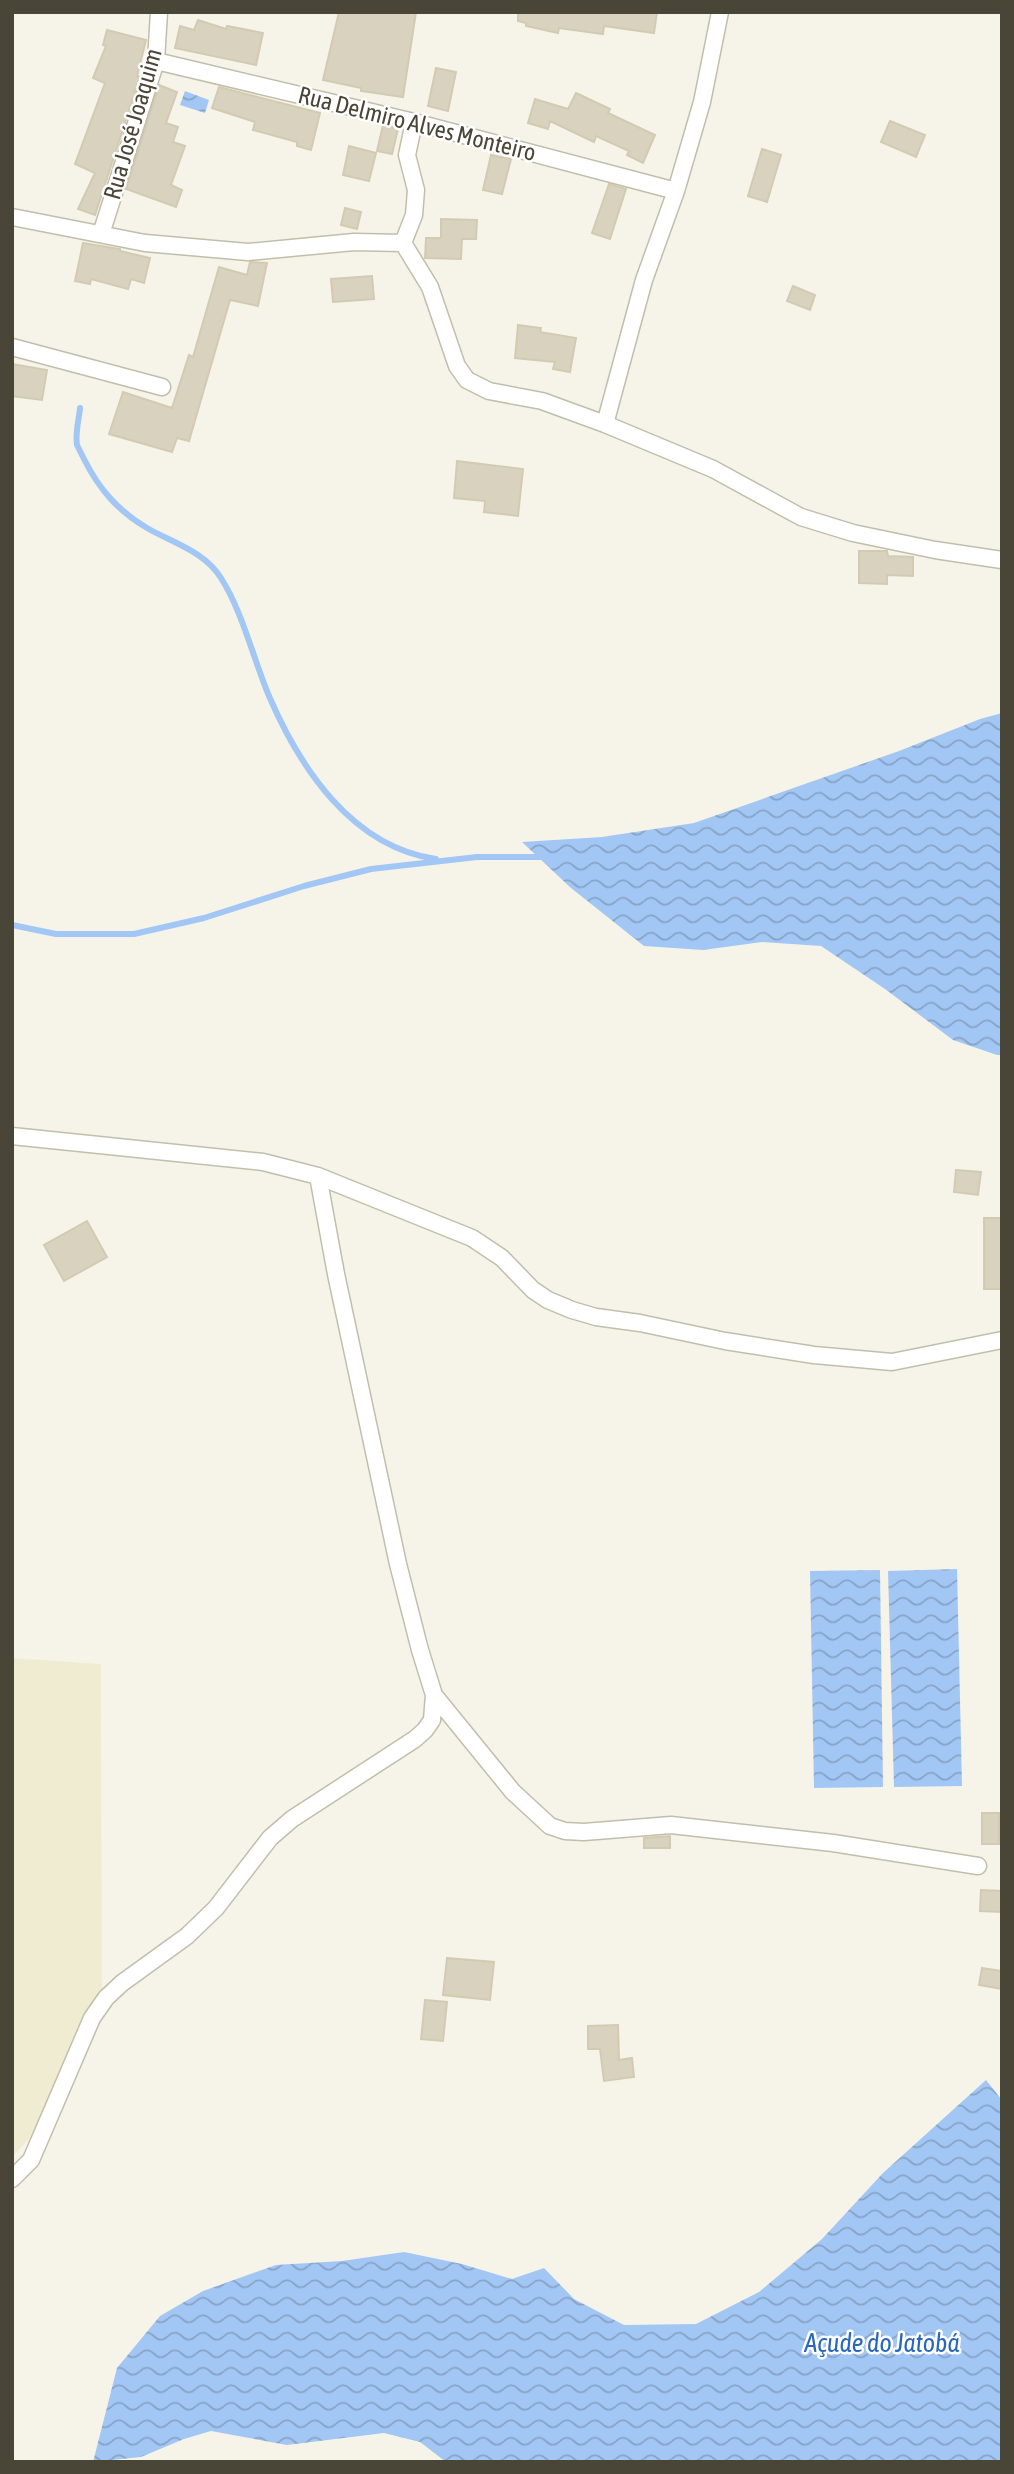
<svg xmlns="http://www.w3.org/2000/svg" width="1014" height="2474" font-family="'Asap Condensed',sans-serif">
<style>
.education{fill:#efecd2}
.water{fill:url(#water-waves)}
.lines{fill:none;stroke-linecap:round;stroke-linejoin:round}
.stream{stroke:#a3c7f5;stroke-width:6}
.building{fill:#d8d2be;stroke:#d3cbb1;stroke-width:2}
.minor-casing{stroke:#c2beab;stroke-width:19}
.minor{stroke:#fff;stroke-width:16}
.labels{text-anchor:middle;stroke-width:5;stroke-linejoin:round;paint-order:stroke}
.street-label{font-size:24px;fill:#4a4637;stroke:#fff}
.water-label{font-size:26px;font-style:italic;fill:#2867be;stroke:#fff}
</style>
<defs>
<pattern id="water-waves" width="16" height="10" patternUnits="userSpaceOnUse" patternTransform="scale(1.75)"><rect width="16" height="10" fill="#a3c7f5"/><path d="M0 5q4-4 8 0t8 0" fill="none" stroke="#87a3c7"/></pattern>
</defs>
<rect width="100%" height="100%" fill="#f6f4e9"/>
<path class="education" d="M12,1658L101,1664L102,1988L42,2125L12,2157Z"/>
<path class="water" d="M185,91L209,100L205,113L180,105Z
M1002,713V1055H997L953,1040L885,989L821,946L762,942L703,950L644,946L571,888L522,842L602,837L694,823L899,751L980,719Z
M957,1569L962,1786L894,1787L888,1571Z
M880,1570L883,1787L814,1788L810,1571Z
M986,2080L1002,2100V2462H446L420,2442L384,2433L287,2445L211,2431L184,2439L141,2457L93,2462L117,2368L160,2316L203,2291L276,2265L342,2261L404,2252L462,2264L512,2279L544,2268L574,2299L624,2325L696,2324L759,2292L822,2239L883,2173Z"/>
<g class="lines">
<path class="stream" d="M80,408C79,419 75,433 77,445C79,449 82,455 84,459C99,489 118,511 147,528C173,543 204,551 221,578C243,613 253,658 269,696C300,768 352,847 436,859
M12,925L56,934H134L204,918L304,886L371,869L477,857H546"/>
</g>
<path class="building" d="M339,12H416L403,97L361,91V88L323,80Z
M518,12H657L654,33L604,26L603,34L559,28L558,33L526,26V23L518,21Z
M198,20L226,29L227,26L263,33L256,65L175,48L180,26L194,30Z
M107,30L146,40L137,76L140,77L95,215L78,209L95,173L75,164L105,83L93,78L106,46L103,45Z
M436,68L456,72L448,111L428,106Z
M159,85L177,92L166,123L178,127L173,142L185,146L171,185L182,190L176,207L126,189Z
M219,87L320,113L311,150L297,146V142L253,130L255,122L212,108Z
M576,93L610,109L608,113L655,135L643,163L627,155L629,151L596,136L594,142L550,121L548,129L528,123L535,99L568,109Z
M890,121L925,135L916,157L881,142Z
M383,125L398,129L392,154L377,151Z
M349,146L376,153L369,181L343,175Z
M762,149L781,155L767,202L748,196Z
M491,155L511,159L502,194L483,190Z
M609,184L626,189L610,239L592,233Z
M345,208L361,212L357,229L341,225Z
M441,219L477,220L476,239H462L461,259L425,258L426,238H441Z
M83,243L120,249V251L150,258L144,283L131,279L128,289L91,279L90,284L75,281Z
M250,262L267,263L258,306L230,300L189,441L177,438L172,452L109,434L123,392L172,408L189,355L193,357L219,267L247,275Z
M372,276L374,299L333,302L331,279Z
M793,286L815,295L810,310L787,301Z
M518,325L541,328L540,332L576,338L570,372L553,369L555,362L515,358Z
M12,364L47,370L42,400L12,396Z
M457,461L523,469L518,516L484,512L485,501L454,498Z
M859,551H887L888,556L913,557V576L887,575V584L859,583Z
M956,1170L981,1172L978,1195L954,1192Z
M984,1218H1002V1289H984Z
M87,1221L107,1257L64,1281L44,1245Z
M982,1813H999V1844H982Z
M670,1836V1848H644V1838Z
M981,1890L1002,1891V1912L980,1911Z
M447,1958L494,1962L490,2000L443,1995Z
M982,1968L1002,1971V1989L979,1985Z
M425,2000L447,2002L443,2041L421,2039Z
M618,2025L619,2060L632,2058L634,2077L604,2081L600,2049H588V2026Z"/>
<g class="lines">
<defs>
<path id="minor" d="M156,61L414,122L676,191
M12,217L145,243L248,252L354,242L403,243
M101,234L156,61L159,12
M403,243L430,287L457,366L467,380L489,391L542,401L605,424L713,469L801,517L853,533L935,550L1002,560
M403,243L414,215L416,190L407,155L414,122
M12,347L162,387
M605,424L644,280L676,191L702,102L720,12
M12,1136L263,1162L318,1176L472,1238L502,1258L533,1290L548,1300L572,1310L596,1317L640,1323L725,1341L814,1355L892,1362L1002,1340
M318,1176L336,1274L398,1564L420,1650L434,1695L513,1792L550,1826L565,1831L584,1832L671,1825L833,1843L978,1866
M12,2179L31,2160L92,2018L106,1998L122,1983L187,1936L216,1908L270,1838L292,1819L415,1739L425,1730L432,1720L434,1695"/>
</defs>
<use href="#minor" class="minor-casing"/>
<use href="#minor" class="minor"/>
</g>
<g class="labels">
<g class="street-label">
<text transform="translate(133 124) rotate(-74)" y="8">Rua José Joaquim</text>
<text transform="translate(417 124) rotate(14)" y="8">Rua Delmiro Alves Monteiro</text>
</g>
<g class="water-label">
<text x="882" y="2352">Açude do Jatobá</text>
</g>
</g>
<rect width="1014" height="2474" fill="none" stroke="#4a4637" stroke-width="28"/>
</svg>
